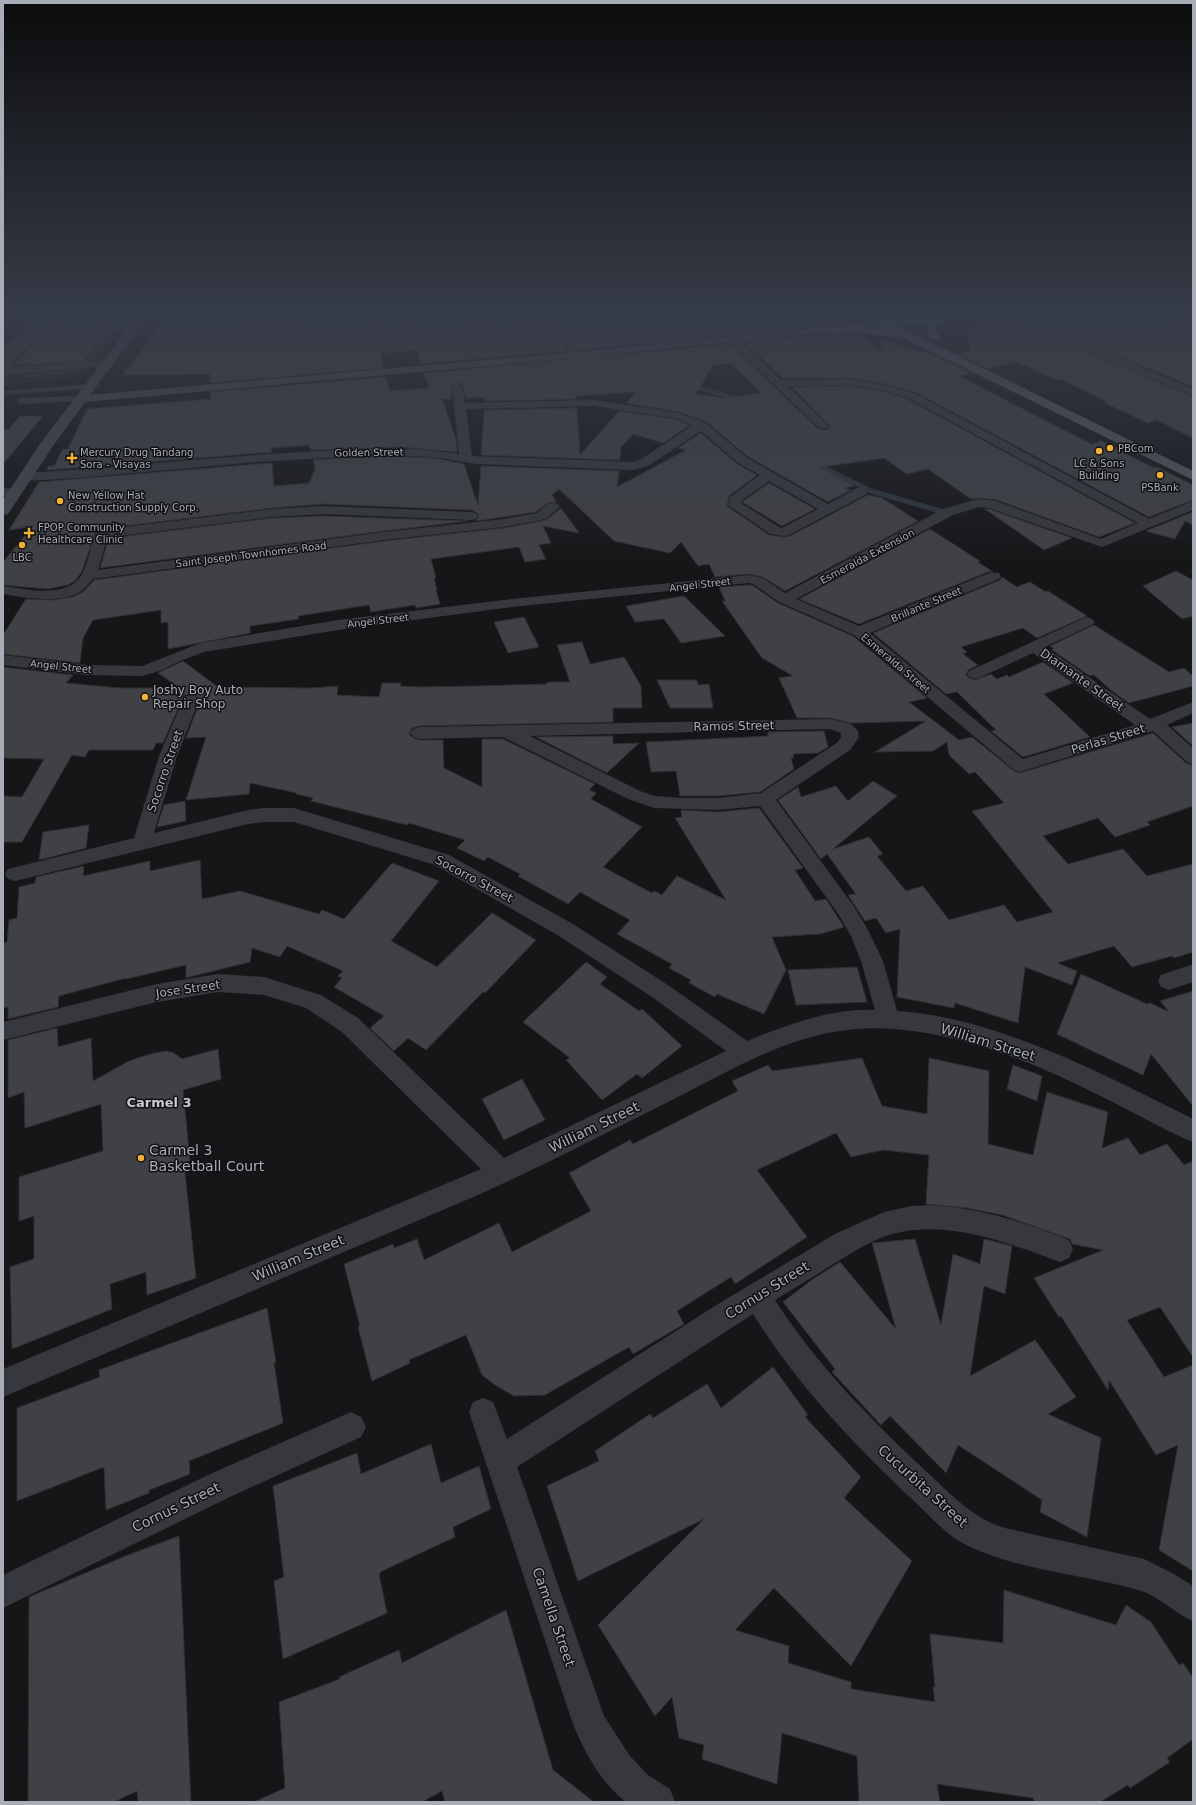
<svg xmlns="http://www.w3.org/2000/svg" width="1196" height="1805" font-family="'DejaVu Sans',sans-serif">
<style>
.built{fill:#222225}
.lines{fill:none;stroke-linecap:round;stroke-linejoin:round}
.stream-far1{stroke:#2c353c;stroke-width:4}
.stream{stroke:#2c353c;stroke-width:5}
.building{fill:#404145;stroke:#303034;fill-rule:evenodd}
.pedestrian{fill:#37383d;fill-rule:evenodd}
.minor{fill:#37383d;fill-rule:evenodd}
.secondary{fill:#45474d;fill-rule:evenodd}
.primary{fill:#53555c;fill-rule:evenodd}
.poi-dot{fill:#f2b134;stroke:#111113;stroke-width:1.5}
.labels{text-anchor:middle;stroke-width:3;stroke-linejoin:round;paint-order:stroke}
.far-poi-label{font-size:10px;fill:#a8adb8;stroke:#111113;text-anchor:start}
.far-street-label{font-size:10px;fill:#a8adb8;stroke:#111113}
.street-label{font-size:12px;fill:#a8adb8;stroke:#111113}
.poi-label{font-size:12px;fill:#a8adb8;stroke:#111113;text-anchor:start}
.neighbourhood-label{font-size:13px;font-weight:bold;fill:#c9ccd4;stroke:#111113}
.near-street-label{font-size:14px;fill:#a8adb8;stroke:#111113}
.near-poi-label{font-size:14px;fill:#a8adb8;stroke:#111113;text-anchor:start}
</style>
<rect width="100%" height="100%" fill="#161618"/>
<path class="built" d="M38,314H133L117,332L84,375L3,386V344Z"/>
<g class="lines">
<path class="stream-far1" d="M691,386L739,399
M816,463L848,480"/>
<path class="stream" d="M847,479L871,491L947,513"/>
</g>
<path class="building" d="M171,314H247L238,328L325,321V314H511L466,319L460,324L466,327L517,323L550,326L566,351L421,364L417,350L380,353L384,368L210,383V374L123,375L159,326H161ZM441,322L447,325L445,329L359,334L353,331L359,326Z
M571,314H845L846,323L736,334L727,325L722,324L716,328L722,336L579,350L561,323Z
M1071,314H1168L1193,328V387L1063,333L1042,330L998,328L993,330L992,334L994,336L1057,340L1193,397V438L1157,420L1148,423L1103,402L1106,401L1060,379L1056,380L1017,362L988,369L957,354L970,350L966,329Z
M46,315H50L3,358V348Z
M57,315H96L109,319V323H57L60,318Z
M48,332H110L83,361L29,365L30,363L14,364Z
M828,334H846V336L859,335L880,352L883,341L922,352L924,351L940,358L971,373L959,376L1091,444L1101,441L1154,468L1157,467L1193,485V500L1149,517L917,393L882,383L850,378H782L745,342Z
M730,344L818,429L827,430L830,426L792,387L850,386L881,391L907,399L1135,523L1099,537L997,500L978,498L971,499L928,469L907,474L884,458L821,467L854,486L845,488L851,490L828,502L747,456L707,422L679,412L626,403L637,392L576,396L577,399L484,401V397L466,398L463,386L458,382L451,386L452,399H442L456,439L457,452L401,447L311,450L309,445L271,448L272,452L46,470L49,466H54L63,449H68L87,409L211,399L210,392L386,377L390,391L429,388L424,373ZM730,363L762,393L724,398L696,394L713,365Z
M71,371L65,373L24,377L25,375Z
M577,408L580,455L619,411L674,419L690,425L663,443L633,434L621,447L620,460L481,455L484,410Z
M20,416H43L3,464V429H9Z
M701,433L737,464L757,475L729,496L727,506L769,535L784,537L790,536L868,495L882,498L918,521L785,591L763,577L748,574L715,577L709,564L698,566L681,542L670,553L614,541L559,489L552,495L557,502L548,503L536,512L476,521L479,515L476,512L471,510L323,504L272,508L108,528L95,533L82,571L76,580L68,585L47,589L3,585V562L33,526L9,530L39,482L272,463L274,486L309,483L315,469L313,460L378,456L434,458L464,464L478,505L481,466L619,471L617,487L686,450L678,448Z
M769,483L815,509L782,526L742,502Z
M561,508L579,533L543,526L551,543L539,545L546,559L525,562L519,547L431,559L436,578H434L437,590H436L440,604L416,608L415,605L371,612L369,605L298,616L299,619L250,626V633L168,649V622L161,623V610L93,620L83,638L80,663L3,654V635L26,599L53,600L72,597L83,592L94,580L384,541L504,528L546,520Z
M985,509H989L1072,538L1044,550Z
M1193,512V525L1185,521L1175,539L1146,531Z
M323,516L468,521L384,531L100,568L108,540L111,538L272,518Z
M930,529L980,561L978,562L993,572H988L859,624L799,599Z
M1176,571L1193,580V616L1182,619L1143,586Z
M1002,577L1017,587L1030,582L1046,592L1048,591L1087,616L1037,638L1023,628L961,647L967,652L963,654L978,665L968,670L966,675L969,678L975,680L991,674L997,679L1007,675L1009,677L1043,662L1073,683L1044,694L1090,737L1023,757L991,731L996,730L957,692L946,694L873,633L1000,580Z
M748,585H752L778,603L853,636L927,698L909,702L959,740L972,737L1014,771L1020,773L1153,733L1186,763L1193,765V806L1147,822L1150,825L1115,837L1098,818L1043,836L1068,864L1123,849L1147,876L1193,864V952L1174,958L1172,956L1132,967L1114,946L1057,963L1077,971L1072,985L1025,967L1018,1023L955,1003L954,1008L897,997L900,929L886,933L876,918L865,921L848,895L856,894L827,854L821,859L778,800L798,787L801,797L836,786L848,801L873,781L897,796L833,849L869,837L883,854L877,856L906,891L923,886L949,920L1004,905L1017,922L1053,912L972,811L1004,803L975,772L969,774L949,755L947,742L933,751L875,752L926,721L852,723L829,718H797L779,678L793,676L762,658L722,601H725L719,587Z
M684,596L725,636L681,643L664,619L635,622L626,606Z
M524,617L539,647L508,653L494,622Z
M1094,625L1169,672L1184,668L1193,676V686L1129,703L1112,691L1094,675L1090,676L1052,650L1054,649L1050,646Z
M582,642L590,664L624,657L641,686L642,708H613V722L419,726L412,728L409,734L413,738L419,740H443L444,768L482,787V739H503L595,784L589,790L596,793L591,799L642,827L603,867L652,893L654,891L662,895L677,876L726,900L675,818L682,817L681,810L717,812L759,808L803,868L795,870L815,901L826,899L844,927L820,934L772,937L786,970L764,1014L717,994L715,997L689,983L691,980L669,968L672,964L617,934L630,920L580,892L568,904L518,876L520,874L488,857L484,861L457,848L465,840L409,823L407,825L311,801L313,798L296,794L297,793L250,783L249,794L186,800L206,737L186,738L200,701L197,695L191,694L184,695L163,743H156L153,750H89L85,757L72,755L22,842H3V796L22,797L44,759L3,758V667L73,675L66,683L120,688H180L158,673L183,661L218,687L312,688L338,686L337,695L379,697L382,683H401L400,686L419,687L477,686L547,684V682H570L557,645Z
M657,680H697L698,685L709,684L713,708H670Z
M1193,723V746L1172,727Z
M824,731L828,747L818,753L793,754L794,758H791L794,769L760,792L717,796H680L676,771L651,772L646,742L768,736V732Z
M613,736V744L639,743L607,773L536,737Z
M185,801L186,821L157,827L164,805Z
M89,825L86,848L39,860L43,832Z
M200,860L202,899L240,891L319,914L322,910L344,919L392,863L439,881L391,941L437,967L492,913L536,940L485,993L483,992L426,1050L408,1038L394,1051L370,1028L384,1016L334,987L342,978L338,976L343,971L287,946L280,957L252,948L250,962L189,977L186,978V965L126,979V978L59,996L58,1007L8,1019V1007L3,1008V943L7,942L9,920L17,918L19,887L35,883L36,877L84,866L83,876L150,861V871Z
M586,962L607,977L600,984L639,1011L642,1009L682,1046L642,1078L637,1074L602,1100L566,1060L570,1058L523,1022Z
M857,967L867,1002L796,1005L788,970Z
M1081,974L1147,1004L1150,1003L1169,1012L1160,1001L1193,991V1106L1151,1054L1143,1075L1057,1034Z
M57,1028L58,1047L91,1038L93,1081L129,1061L150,1054L166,1051L174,1053L182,1059L218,1049L221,1079L183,1090L190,1161L184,1163L196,1278L147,1295L146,1272L110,1284L112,1309L12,1349L10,1267L34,1259V1216L19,1221V1177L103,1151L101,1104L25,1128L24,1092L8,1098V1040Z
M862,1058L882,1106L927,1114L929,1058L989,1071L988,1144L1033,1155L1047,1092L1108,1112L1102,1148L1128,1138L1140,1155L1167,1144L1184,1165L1193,1161V1357L1160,1307L1127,1320L1164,1377L1193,1365V1571L1159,1550L1178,1445L1156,1455L1109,1380L1108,1390L1061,1316L1059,1317L1034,1278L1103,1250L1072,1244L1070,1239L1002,1215L967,1208L926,1204L929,1155L883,1150L851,1157L836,1133L757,1170L807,1237L735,1284L731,1277L677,1311L684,1324L633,1354L629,1347L545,1395L514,1396L495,1385L482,1375L466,1335L409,1360L410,1363L372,1381L358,1327L360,1326L344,1264L393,1244L394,1248L417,1239L424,1260L499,1223L512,1252L591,1211L569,1173L630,1140L633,1144L738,1091L732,1081L768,1065L772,1071Z
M1013,1065L1042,1076L1037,1101L1007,1089Z
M522,1079L545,1120L504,1140L482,1099Z
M915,1239L941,1325L953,1254L980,1264L984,1239L1012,1246L1005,1294L984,1286L970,1376L1035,1340L1076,1397L1048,1414L1101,1438L1087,1537L1040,1512L1042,1500L958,1445L946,1473L890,1416L881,1425L832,1372L835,1369L783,1302L813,1279L840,1262L896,1329L872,1243Z
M267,1308L276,1363H274L283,1423L189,1461L190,1474L149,1490V1493L106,1510L104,1467L17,1501V1408L100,1377L99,1370Z
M773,1367L808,1415L805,1417L861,1477L844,1498L912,1561L851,1666L774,1588L735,1630L789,1646L788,1663L851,1682V1689L935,1702L933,1687H935L930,1634L1003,1643L1004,1590L1116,1625L1126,1605L1151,1622L1179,1665L1183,1663L1193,1678V1739L1167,1758L1170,1762L1130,1788L1128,1785L1100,1802H1035L1033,1798L937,1784L940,1802H859L857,1756L782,1733L777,1784L702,1759L704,1745L679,1738L672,1697L655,1716L598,1625L704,1519L578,1581L547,1486L599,1461L595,1451L650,1414L653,1418L707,1384L721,1408Z
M431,1444L441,1483L479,1466L491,1509L453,1527L455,1537L382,1571L379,1574L387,1613L283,1659L274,1581L284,1577L273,1486L357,1453L361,1474Z
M179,1536L191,1802H138L137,1791L114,1802H28L29,1597L128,1555Z
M506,1610L553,1770L594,1802H445L442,1791L422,1802H254L285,1788L279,1702L340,1679L339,1677L399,1650L402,1663Z"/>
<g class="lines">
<path class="pedestrian" d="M91,384H94V388L3,395V391Z
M82,396L86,399L85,401L20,404L16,401L20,398Z"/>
<path class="minor" d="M10,314H21L6,326L3,327V319Z
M559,314H570L559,323L581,355L580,357H572L551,325L517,321L466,326L461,323L466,320L517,315L552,319Z
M54,315L59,318L53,324L135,325L140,328L135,331L47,330L14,360L10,368L108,360L113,363L108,366L3,375V361L5,357L51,316Z
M441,323L444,324L446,326L444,328L359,333L354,330L359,327Z
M722,325L726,326L781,380L850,379L882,384L916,394L1149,519L1193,501V510L1102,547L989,508L979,507L953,515L796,599L859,626L989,573H999L1001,576L999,579L870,633L1023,759L1135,725L1033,653L981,677L975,679L969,677L967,674L969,671L1082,619L1087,617L1092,619L1095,622L1092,625L1045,647L1150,719L1193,702V713L1167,725L1193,748V764L1187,762L1153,731L1026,770L1020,772L1014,770L854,635L779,602L753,584L748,583L512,607L338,630L204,652L180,661L160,671L142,676L87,675L3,665V655L87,665L142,666L201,643L338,620L512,599L748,575L763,578L785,593L943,509L978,499L996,501L1101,539L1138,523L908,398L881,390L850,385L788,386L829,426L827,428H819L718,330L717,328Z
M998,330L1042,331L1063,334L1193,389V396L1057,339L994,335L993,333L994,331Z
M457,383L462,386L465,403L594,400L679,413L706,423L746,457L828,504L857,488H867L868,491L867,494L789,535L784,536L770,534L728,505L730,497L760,475L738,463L701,431L648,466L632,470L476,464L434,457L378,455L256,462L77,478L25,481L21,480L19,477L21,474L25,473C118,468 210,457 302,452C355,449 407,445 459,454L452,386ZM594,406L674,418L693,425L640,460L632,462L472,456L466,409ZM769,481L818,509L782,528L779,527L741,503V501Z
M3,488L20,489L21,492L20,495L3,496Z
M553,503L558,504L560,507L546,519L504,527L384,540L93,579C89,583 85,589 80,592C61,604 25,598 3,594V586C26,589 70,600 83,572C88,561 90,549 94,537L96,534L108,529L272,509L323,506L471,512L476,513L478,516L476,519L471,520L323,514L272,517L111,537L107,539L98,570L384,532L504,519L537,513L548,504Z
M191,695L197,696L199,700L177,756L154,833L248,810L264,808H294L449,855L573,924L668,985L747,1041C787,1025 831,1008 875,1010L861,961L851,936L839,915L760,806L717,810L654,808L628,799L503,737L419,739L413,737L410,733L413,729L419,727L829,719L850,723L858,731L859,737L850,750L776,800L853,905L867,928L883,961L897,1011C996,1017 1105,1075 1193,1119V1142C1170,1133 1148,1120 1126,1109C1083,1087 1039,1065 993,1050C946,1035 896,1024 847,1030C786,1037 730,1070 676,1098C608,1132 541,1167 471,1198L3,1397V1369L481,1169L342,1032L306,1008L264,995L218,992L157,1002L3,1040V1022L157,984L218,974L264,977L321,995L358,1018L504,1158L726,1051L652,997L559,936L435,865L294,822H264L248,824L15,881L8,879L5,874L8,869L134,838L159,756L183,700L185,696ZM829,729L841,733V737L838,742L761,793L717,798H683L655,796L640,791L530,736Z
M1193,964V982L1169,990L1161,987L1158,981L1161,975Z
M931,1205C979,1208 1025,1222 1069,1240L1073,1249L1069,1258L1060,1262C1005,1242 941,1216 883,1237C865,1244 848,1255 832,1265C813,1277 794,1288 775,1300C817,1365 871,1420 927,1472C951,1494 973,1519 1005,1528L1144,1559L1174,1574L1193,1586V1621C1174,1613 1158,1595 1138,1590C1082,1574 1021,1571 968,1546C947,1536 931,1517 915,1502C854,1445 797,1385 753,1314L517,1467L604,1716L630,1756L648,1775L670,1789L675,1802H626C601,1783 585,1753 573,1724L469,1412L473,1402L483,1398L493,1402L507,1439L718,1304L835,1234L884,1212L912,1206Z
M351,1412L361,1417L366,1427L361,1437L230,1497L3,1608V1575L208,1475Z"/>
<path class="secondary" d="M139,314H150L90,395L576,352L946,314H983L978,317L576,358L85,402L53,446L8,514L3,515V500L40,444Z"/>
<path class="primary" d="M859,314H873L1193,471V480L897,335L892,337L863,333H830L825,330C832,321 877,329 888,330Z
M951,314L956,315L957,317L956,319C948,321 940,322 936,329L941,337L935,340L931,339L926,329C931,318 940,316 951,314Z"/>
</g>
<linearGradient id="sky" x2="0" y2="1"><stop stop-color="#0c0c0d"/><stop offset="0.55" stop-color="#363c48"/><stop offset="1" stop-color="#363c48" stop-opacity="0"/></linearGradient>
<rect width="1196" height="567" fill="url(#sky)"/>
<g class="poi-dot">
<circle cx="1110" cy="448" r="4"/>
<circle cx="1099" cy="451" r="4"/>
<path d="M70 452h4v4h4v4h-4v4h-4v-4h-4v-4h4z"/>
<circle cx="1160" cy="475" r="4"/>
<circle cx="60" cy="501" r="4"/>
<path d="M27 527h4v4h4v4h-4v4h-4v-4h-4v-4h4z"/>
<circle cx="22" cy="545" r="4"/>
<circle cx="145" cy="697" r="4"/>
<circle cx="141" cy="1158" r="4"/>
</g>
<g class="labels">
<g class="far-poi-label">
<text x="1118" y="452">PBCom</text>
<text x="80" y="456">Mercury Drug Tandang<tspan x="80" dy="12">Sora - Visayas</tspan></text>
<text x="1099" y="467" text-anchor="middle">LC &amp; Sons<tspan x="1099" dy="12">Building</tspan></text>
<text x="1160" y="491" text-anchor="middle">PSBank</text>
<text x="68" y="499">New Yellow Hat<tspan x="68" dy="12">Construction Supply Corp.</tspan></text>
<text x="38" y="531">FPOP Community<tspan x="38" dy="12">Healthcare Clinic</tspan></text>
<text x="22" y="561" text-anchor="middle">LBC</text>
</g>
<g class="far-street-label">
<text transform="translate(369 452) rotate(-1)" y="4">Golden Street</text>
<text transform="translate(251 554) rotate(-7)" y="4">Saint Joseph Townhomes Road</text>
<text transform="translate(867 556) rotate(-28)" y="4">Esmeralda Extension</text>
<text transform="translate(700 584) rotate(-7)" y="4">Angel Street</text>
<text transform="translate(926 604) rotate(-23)" y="4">Brillante Street</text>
<text transform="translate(378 620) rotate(-7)" y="4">Angel Street</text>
<text transform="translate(896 663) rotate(40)" y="4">Esmeralda Street</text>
<text transform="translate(61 666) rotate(6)" y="4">Angel Street</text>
</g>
<g class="street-label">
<text transform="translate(1082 680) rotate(35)" y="4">Diamante Street</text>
<text transform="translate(734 726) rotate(-1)" y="4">Ramos Street</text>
<text transform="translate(1108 739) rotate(-17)" y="4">Perlas Street</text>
<text transform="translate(165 771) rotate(-71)" y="4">Socorro Street</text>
<text transform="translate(474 879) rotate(28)" y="4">Socorro Street</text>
<text transform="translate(188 989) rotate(-8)" y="4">Jose Street</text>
</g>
<g class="poi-label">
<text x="153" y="694">Joshy Boy Auto<tspan x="153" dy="14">Repair Shop</tspan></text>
</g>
<g class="neighbourhood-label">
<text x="159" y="1107">Carmel 3</text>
</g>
<g class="near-street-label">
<text transform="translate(988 1042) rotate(17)" y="5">William Street</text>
<text transform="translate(594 1127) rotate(-26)" y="5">William Street</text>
<text transform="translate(298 1258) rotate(-23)" y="5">William Street</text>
<text transform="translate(767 1290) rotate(-32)" y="5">Cornus Street</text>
<text transform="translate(923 1486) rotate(42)" y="5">Cucurbita Street</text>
<text transform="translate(176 1507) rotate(-26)" y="5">Cornus Street</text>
<text transform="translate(554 1617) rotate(71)" y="5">Camella Street</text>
</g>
<g class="near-poi-label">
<text x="149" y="1155">Carmel 3<tspan x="149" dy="16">Basketball Court</tspan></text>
</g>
</g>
<rect width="1196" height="1805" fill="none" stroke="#a8adb8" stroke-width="8"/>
</svg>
